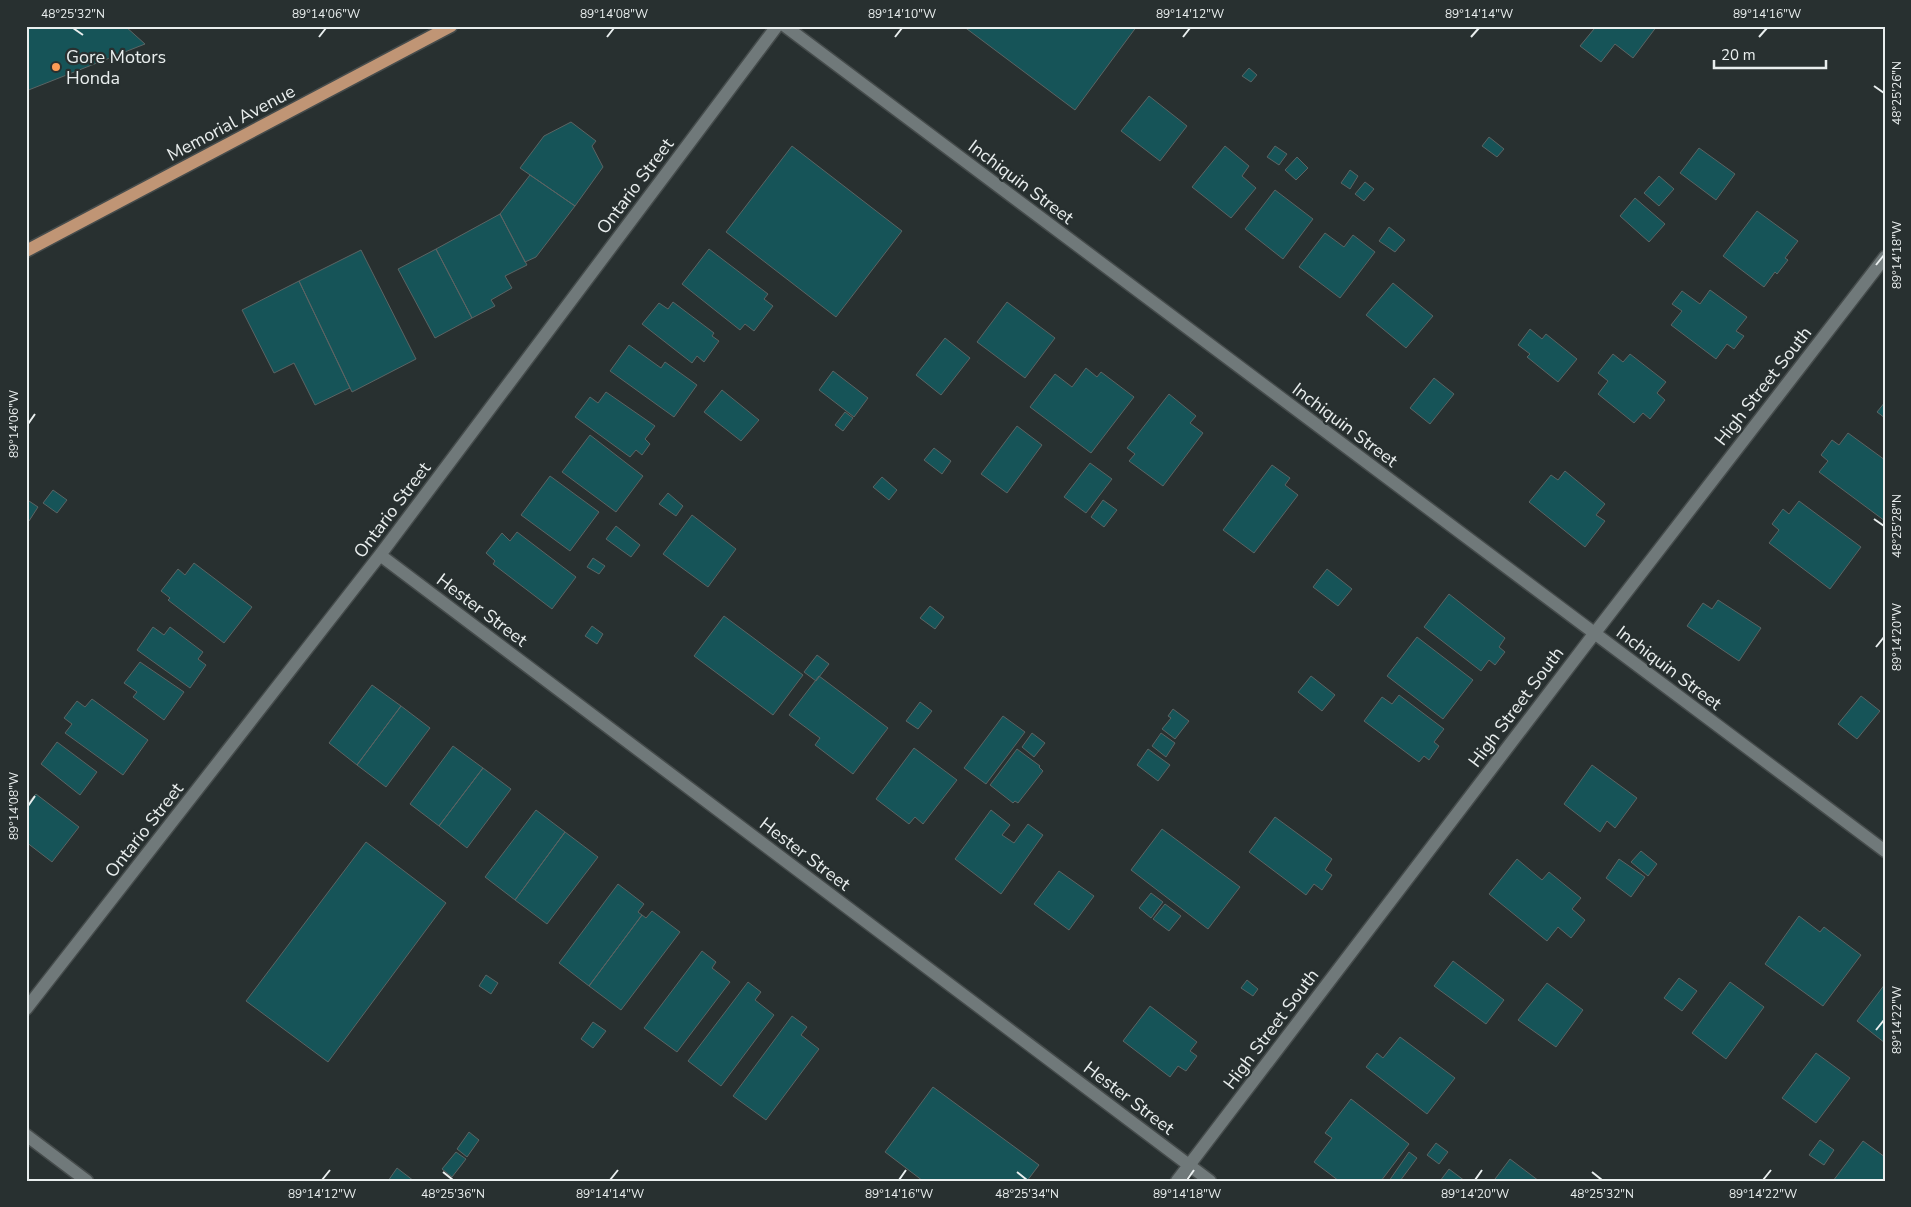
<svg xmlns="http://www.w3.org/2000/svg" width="1911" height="1207" font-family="'Nunito Sans',sans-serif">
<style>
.building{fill:#165458;stroke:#5b6464}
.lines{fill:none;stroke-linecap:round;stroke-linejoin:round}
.minor-casing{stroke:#454b4b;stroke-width:15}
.major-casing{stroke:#454b4b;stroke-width:15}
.minor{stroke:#70797a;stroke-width:12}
.major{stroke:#c09575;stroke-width:12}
.ticks{fill:none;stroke:#e9eeee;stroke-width:2}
.poi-dot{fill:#fd9c56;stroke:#283030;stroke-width:2}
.labels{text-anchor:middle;stroke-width:4.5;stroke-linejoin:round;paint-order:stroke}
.poi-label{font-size:18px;fill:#e9eeee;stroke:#283030;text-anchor:start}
.street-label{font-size:18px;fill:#e9eeee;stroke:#283030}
.neatline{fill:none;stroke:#e9eeee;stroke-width:2}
.ticks-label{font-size:12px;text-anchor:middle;fill:#e9eeee}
</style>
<rect width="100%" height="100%" fill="#283030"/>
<path class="building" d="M26,26H125L145,44L26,91Z
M963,26H1137L1075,110Z
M1591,26H1657L1633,58L1615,44L1601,62L1580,46L1594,29Z
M1249,68L1257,75L1251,82L1242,76Z
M1149,96L1187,126L1160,161L1121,131Z
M571,122L596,141L592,146L603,167L575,206L520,168L544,136Z
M1489,137L1504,149L1497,157L1482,146Z
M792,146L902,231L836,317L726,232Z
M1225,146L1249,166L1242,176L1256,188L1231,218L1192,187Z
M1275,146L1287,154L1279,165L1267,157Z
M1699,148L1735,174L1716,200L1680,173Z
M1297,157L1308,168L1296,180L1285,170Z
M1350,170L1358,176L1350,189L1341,183Z
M530,175L575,206L536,257L525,262L500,214Z
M1659,176L1674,189L1659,206L1644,193Z
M1365,182L1374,189L1364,201L1355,194Z
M1275,190L1313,219L1283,259L1245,229Z
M1635,198L1665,224L1649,242L1620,216Z
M1757,211L1798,241L1785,258L1788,260L1777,274L1775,272L1764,287L1723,256Z
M500,214L527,265L505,276L512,288L491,300L495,306L472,318L436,249Z
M1389,227L1405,240L1395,252L1379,241Z
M1325,233L1344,247L1353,235L1375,252L1340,298L1299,267Z
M436,249L472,318L435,338L398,269Z
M709,249L768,294L764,299L773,306L754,331L745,324L740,330L682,284Z
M361,250L416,359L352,392L299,281Z
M299,281L350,388L315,405L294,363L274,373L242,310Z
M1393,283L1433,316L1406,348L1366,315Z
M1710,290L1747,317L1736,331L1744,336L1734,349L1727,344L1716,359L1671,325L1682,311L1672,304L1682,291L1700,304Z
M673,302L714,333L712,336L719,341L704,362L697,356L692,363L642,324L659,303L668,309Z
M1007,302L1055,338L1025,378L977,342Z
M1530,329L1542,339L1546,334L1577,359L1558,382L1527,357L1530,354L1518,345Z
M945,338L970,358L941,395L916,375Z
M629,345L661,368L665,362L697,385L674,417L610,371Z
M1613,354L1623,362L1630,354L1666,382L1657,393L1665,400L1650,419L1643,413L1634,423L1598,394L1608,381L1598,373Z
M1086,368L1097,377L1101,372L1134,397L1091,453L1030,407L1055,374L1072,387Z
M833,371L868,398L854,417L819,390Z
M1434,378L1454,394L1430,424L1410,408Z
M722,390L759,420L741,441L704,412Z
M606,392L655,426L645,439L650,444L642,455L636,450L630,457L575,417L590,397L598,403Z
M1169,394L1196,416L1190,423L1203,433L1163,486L1129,461L1135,454L1127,448Z
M1885,402V418L1877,412Z
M845,412L853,418L843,431L835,425Z
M1017,426L1042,445L1007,493L981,474Z
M1848,433L1885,460V521L1819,472L1828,461L1821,455L1832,440L1839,445Z
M590,435L643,476L616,512L562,472Z
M934,448L951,461L942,474L924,460Z
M1090,463L1112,479L1086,513L1064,497Z
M1272,465L1290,478L1285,485L1298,495L1254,553L1223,530Z
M1565,471L1605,504L1596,515L1605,521L1585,547L1529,502L1551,475L1558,480Z
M550,476L599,512L570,551L521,515Z
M882,477L897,490L889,500L873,487Z
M53,490L67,500L57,513L43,503Z
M668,493L683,506L676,516L659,504Z
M26,499L38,507L29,521L26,519Z
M1103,500L1117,510L1104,527L1091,517Z
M1799,501L1861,547L1830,589L1769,543L1779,530L1772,524L1783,509L1789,514Z
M692,515L736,549L708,587L663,554Z
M616,526L640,545L631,557L606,539Z
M517,532L576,577L552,609L493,564L495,561L486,553L502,533L510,541Z
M593,558L605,566L599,574L587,567Z
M194,563L252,607L224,643L168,600L170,598L161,591L178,569L185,575Z
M1327,569L1352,589L1338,606L1313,587Z
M1449,594L1505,638L1499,647L1505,652L1495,665L1489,660L1481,671L1424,627Z
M1718,600L1761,628L1739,661L1687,626L1703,603L1712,609Z
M930,606L944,617L935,629L920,618Z
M724,616L803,675L773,715L694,656Z
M592,626L603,634L597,644L585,636Z
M153,627L164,635L170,627L203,652L198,659L206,665L190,688L137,650Z
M1417,637L1473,680L1443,719L1387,676Z
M817,655L829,664L816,681L804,672Z
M140,662L184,692L164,720L133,697L137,692L124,683Z
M819,676L888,728L853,774L815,745L820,738L789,715Z
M1311,676L1335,695L1322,711L1298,692Z
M372,685L401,706L357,765L329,743Z
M1399,695L1444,729L1434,742L1439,746L1429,760L1424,756L1419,762L1364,721L1382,697L1392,704Z
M1861,696L1880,711L1857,739L1838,724Z
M92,699L148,740L123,775L65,733L72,724L64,718L77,701L85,707Z
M920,702L932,711L918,729L906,721Z
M401,706L430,728L386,787L357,765Z
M1173,709L1189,721L1175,739L1162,729L1171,718L1168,716Z
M1003,716L1025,732L986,784L964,768Z
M1032,733L1045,743L1034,757L1022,747Z
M1161,733L1175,743L1166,757L1152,746Z
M57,742L97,772L80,795L41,764Z
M453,746L483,768L439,826L410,804Z
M914,748L957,780L923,824L915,817L909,824L876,799Z
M1017,749L1040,766L1039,767L1043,771L1018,803L1015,801L1013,803L990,785Z
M1148,749L1170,765L1158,781L1137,765Z
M1592,765L1637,798L1615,828L1607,821L1600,832L1564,804Z
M483,768L511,789L467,848L439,826Z
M36,794L79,827L52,862L26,842V805Z
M536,810L565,832L515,900L485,877Z
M991,810L1010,825L1002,835L1014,843L1028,824L1043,835L1001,894L955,859Z
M1275,817L1332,859L1325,870L1332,875L1322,890L1314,884L1306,895L1249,852Z
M1162,829L1240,887L1208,929L1131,870Z
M565,832L598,857L547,924L515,900Z
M366,842L446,903L328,1062L246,1001Z
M1641,851L1657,864L1648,876L1631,862Z
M1517,859L1542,880L1549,872L1581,898L1572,909L1585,920L1571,938L1558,927L1547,941L1489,894Z
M1619,859L1645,877L1631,897L1606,878Z
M1059,871L1094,896L1069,930L1034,904Z
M618,884L644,904L638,912L642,915L589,986L559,963Z
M1151,893L1163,902L1151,918L1139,908Z
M1165,904L1181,916L1169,931L1153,919Z
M652,911L680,932L621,1010L589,986L642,915L646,918Z
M1799,916L1820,932L1824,927L1861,955L1823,1006L1765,964Z
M702,951L716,962L712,968L730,982L677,1052L644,1028Z
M1453,961L1504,1000L1486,1024L1434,986Z
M486,975L498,983L491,994L479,986Z
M1679,978L1697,991L1682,1011L1664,998Z
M1247,980L1258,989L1253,996L1241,988Z
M748,982L761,992L755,1000L774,1015L721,1086L688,1061Z
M1730,982L1764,1007L1726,1059L1692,1033Z
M1547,983L1583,1010L1556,1047L1518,1020Z
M1885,984V1043L1857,1021Z
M1150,1006L1197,1042L1190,1051L1197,1056L1186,1071L1178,1066L1170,1077L1123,1041Z
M792,1016L807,1027L801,1035L819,1049L766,1120L733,1096Z
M593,1022L606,1031L593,1048L581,1039Z
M1400,1037L1455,1078L1427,1114L1366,1067L1377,1053L1383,1058Z
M1816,1053L1850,1078L1816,1123L1782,1098Z
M933,1087L1039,1165L1027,1181H923L885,1152Z
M1351,1099L1409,1144L1381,1181H1339L1314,1162L1332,1138L1325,1133Z
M469,1132L479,1140L467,1157L457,1149Z
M1820,1140L1834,1150L1824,1165L1809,1155Z
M1863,1141L1885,1157V1181H1833Z
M1436,1143L1448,1152L1439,1164L1427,1155Z
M456,1152L466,1159L452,1177L442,1169Z
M1409,1152L1417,1158L1400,1181H1389Z
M1510,1159L1539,1181H1497L1495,1179Z
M397,1168L414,1181H388Z
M1449,1169L1465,1181H1440Z"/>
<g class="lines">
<defs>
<path id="minor" d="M785,26L1885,851
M380,555L1210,1181
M26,1009L380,555L777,26
M26,1135L87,1181
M1177,1181L1594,634L1885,257"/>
<path id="major" d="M26,251L451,26"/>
</defs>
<use href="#minor" class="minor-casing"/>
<use href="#major" class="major-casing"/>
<use href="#minor" class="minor"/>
<use href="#major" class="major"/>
</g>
<path class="ticks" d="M73,28L83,35M319,37L326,28M607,37L614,28M895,37L902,28M1183,37L1190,28M1471,37L1479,28M1759,37L1767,28M1874,86L1884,93M1876,265L1884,255M28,424L35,414M1874,519L1884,526M1876,647L1884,637M28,806L35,796M1876,1030L1884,1020M443,1172L453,1180M1017,1172L1027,1180M1592,1172L1602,1180M322,1180L330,1170M610,1180L618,1170M899,1180L906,1170M1187,1180L1194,1170M1475,1180L1482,1170M1763,1180L1771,1170"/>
<circle class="poi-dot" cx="56" cy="67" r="5"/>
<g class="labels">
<g class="poi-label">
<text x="66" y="63">Gore Motors<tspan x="66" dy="21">Honda</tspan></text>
</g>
<g class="street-label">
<text transform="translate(231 123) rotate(-28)" y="6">Memorial Avenue</text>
<text transform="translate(1021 182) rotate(37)" y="6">Inchiquin Street</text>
<text transform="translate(635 186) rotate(-53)" y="6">Ontario Street</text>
<text transform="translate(1763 386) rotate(-52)" y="6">High Street South</text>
<text transform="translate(1345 425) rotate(37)" y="6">Inchiquin Street</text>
<text transform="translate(392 510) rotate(-53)" y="6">Ontario Street</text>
<text transform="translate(482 610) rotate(37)" y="6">Hester Street</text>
<text transform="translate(1669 668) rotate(37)" y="6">Inchiquin Street</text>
<text transform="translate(1516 707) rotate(-53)" y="6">High Street South</text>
<text transform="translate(144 830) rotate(-52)" y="6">Ontario Street</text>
<text transform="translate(805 854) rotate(37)" y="6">Hester Street</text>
<text transform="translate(1271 1029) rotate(-53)" y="6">High Street South</text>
<text transform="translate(1129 1098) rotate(37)" y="6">Hester Street</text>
</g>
</g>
<rect width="1911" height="1207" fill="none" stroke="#283030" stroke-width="55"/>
<path d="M1714 60v8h112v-8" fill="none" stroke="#e9eeee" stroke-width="2.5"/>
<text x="1721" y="60" font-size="15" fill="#e9eeee" stroke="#283030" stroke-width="4" paint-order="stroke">20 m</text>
<rect x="28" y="28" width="1856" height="1152" class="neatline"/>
<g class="ticks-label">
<text x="73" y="18">48°25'32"N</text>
<text x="326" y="18">89°14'06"W</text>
<text x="614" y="18">89°14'08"W</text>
<text x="902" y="18">89°14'10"W</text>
<text x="1190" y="18">89°14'12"W</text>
<text x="1479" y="18">89°14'14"W</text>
<text x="1767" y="18">89°14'16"W</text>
<text transform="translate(1897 93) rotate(-90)" y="4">48°25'26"N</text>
<text transform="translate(1897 255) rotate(-90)" y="4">89°14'18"W</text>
<text transform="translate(14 424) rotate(-90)" y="4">89°14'06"W</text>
<text transform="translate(1897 526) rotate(-90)" y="4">48°25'28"N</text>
<text transform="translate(1897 637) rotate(-90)" y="4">89°14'20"W</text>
<text transform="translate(14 806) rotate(-90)" y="4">89°14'08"W</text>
<text transform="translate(1897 1020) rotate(-90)" y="4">89°14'22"W</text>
<text x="322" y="1198">89°14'12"W</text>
<text x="453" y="1198">48°25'36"N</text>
<text x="610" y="1198">89°14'14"W</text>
<text x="899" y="1198">89°14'16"W</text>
<text x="1027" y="1198">48°25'34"N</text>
<text x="1187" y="1198">89°14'18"W</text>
<text x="1475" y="1198">89°14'20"W</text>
<text x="1602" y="1198">48°25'32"N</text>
<text x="1763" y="1198">89°14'22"W</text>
</g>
</svg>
